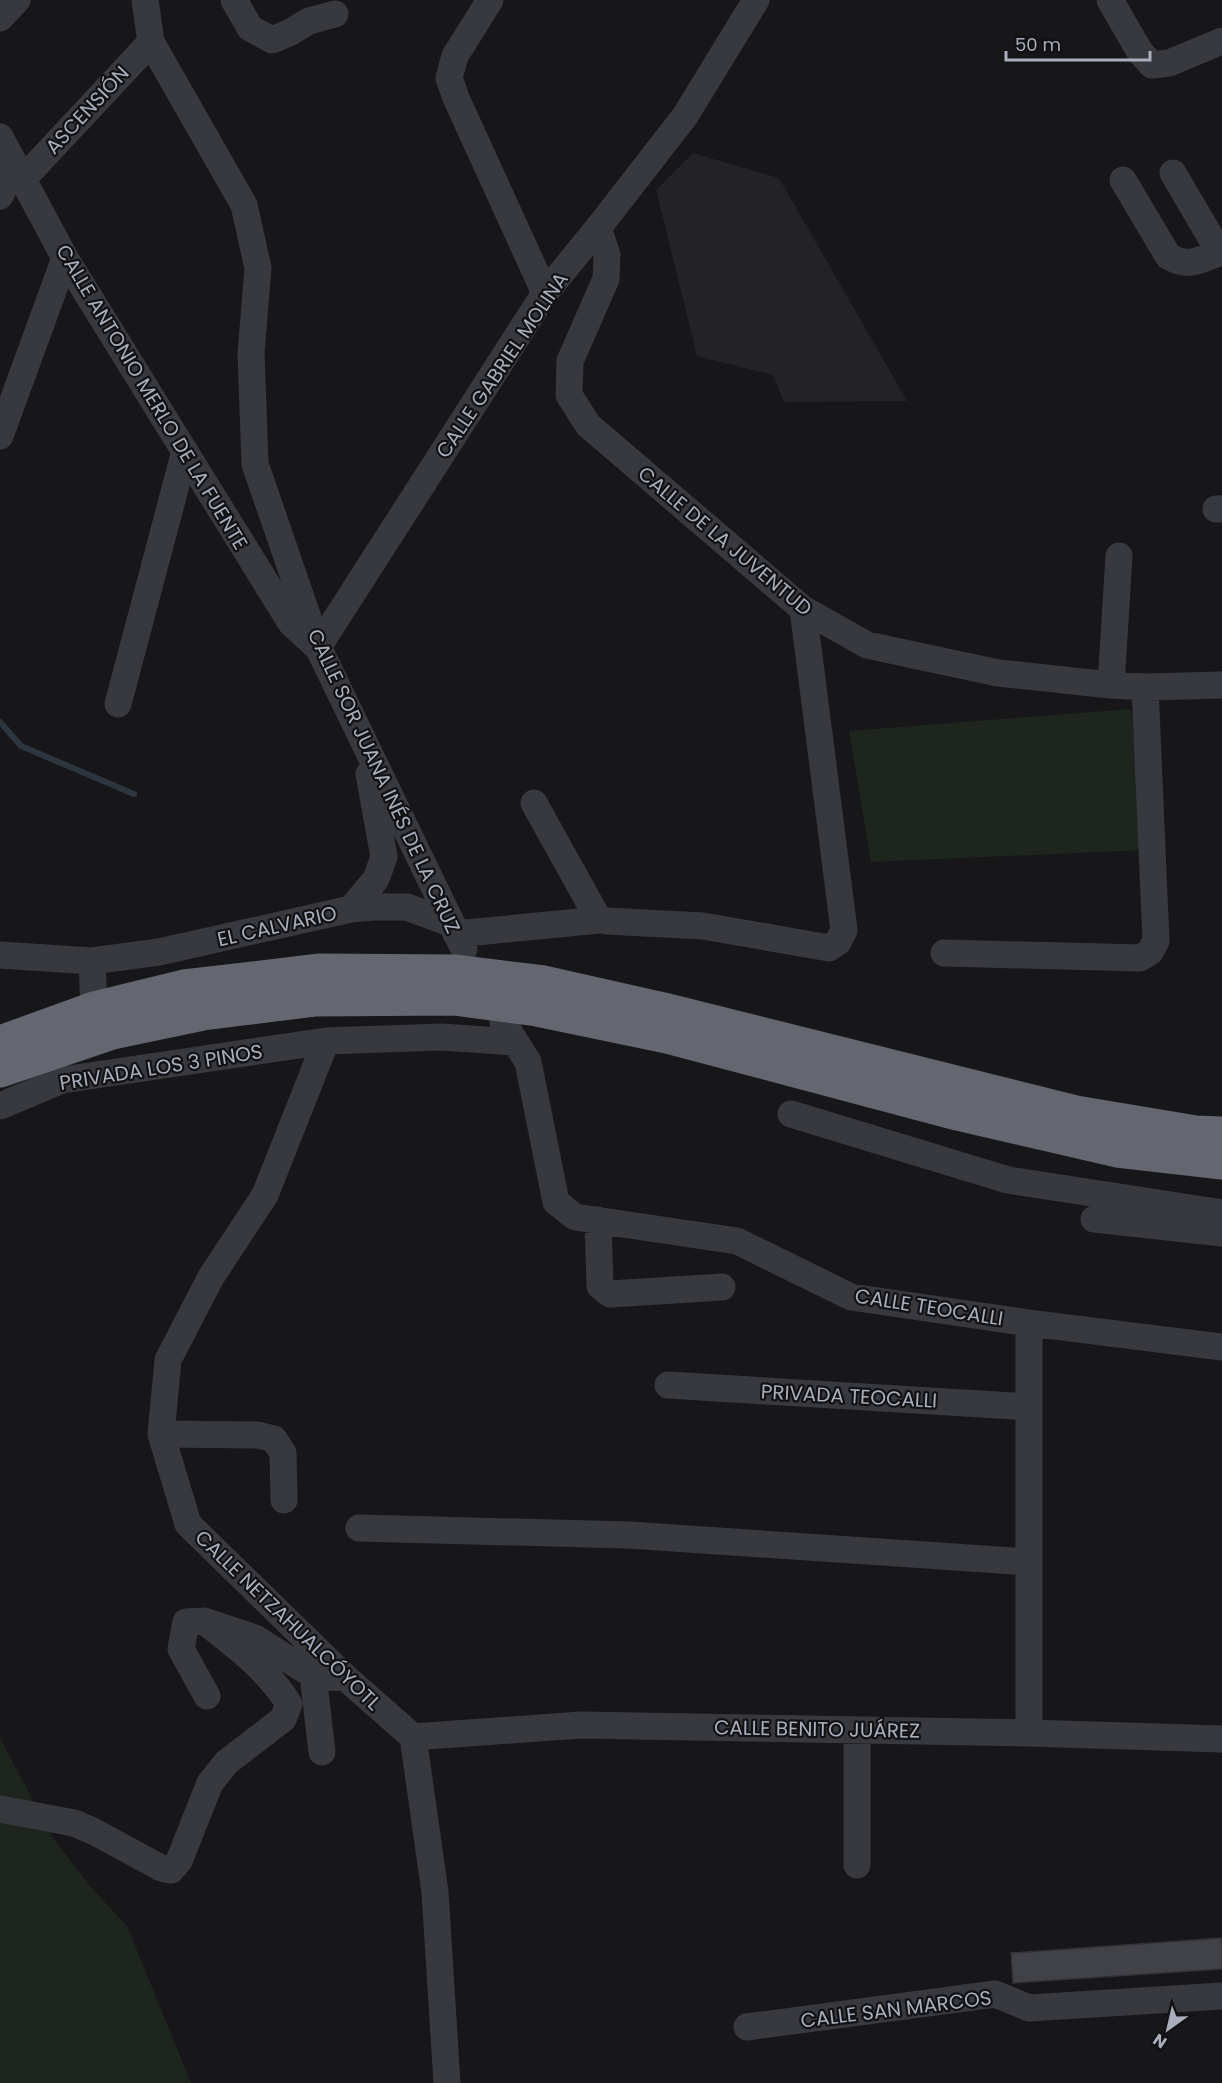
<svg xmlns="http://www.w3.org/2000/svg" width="1222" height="2083" font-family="Poppins,sans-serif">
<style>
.built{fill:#232327}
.green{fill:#1d251e}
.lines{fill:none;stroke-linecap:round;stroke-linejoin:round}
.stream{stroke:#2d363e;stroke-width:6}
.building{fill:#414247;stroke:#313136;stroke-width:1.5}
.minor{stroke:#38393f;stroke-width:27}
.highway{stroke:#646770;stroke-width:33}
.labels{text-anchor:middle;stroke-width:4.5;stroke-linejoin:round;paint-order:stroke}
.street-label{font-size:20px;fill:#a9aeba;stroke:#121215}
</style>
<rect width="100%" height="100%" fill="#17171a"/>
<path class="built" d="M693,153L779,178L907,401L784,402L773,375L697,356L656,190Z"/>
<path class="green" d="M1131,709L1146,850L871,862L849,731Z
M0,1738L53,1838L89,1885L127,1926L191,2083H0Z"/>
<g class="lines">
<path class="stream" d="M0,722L21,746L134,794"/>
</g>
<path class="building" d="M1222,1938V1969L1013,1983L1011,1953Z"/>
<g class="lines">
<path class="minor" d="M145,0L151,42L244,205L258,268L251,353L255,464L318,647L464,949
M234,0L250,28L272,40L291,32L309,21L335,14
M490,0L455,56L449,78L456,98L545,293
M1110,0L1140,52L1152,65L1169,63L1222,41
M0,18L17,0
M0,137L65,258L291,623L315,645
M1173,173L1220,253
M23,179L151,42
M1123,180L1168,256C1189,269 1201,259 1222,252
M0,196L15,164
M598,228L607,255L606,279L570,361L569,395L588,425L803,609L867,645L998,673L1111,685L1145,687L1222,685
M0,436L65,258
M1216,509H1222
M318,647L545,293L598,228L685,116L756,0
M1111,685L1119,556
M118,704L185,451
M351,909L373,907H407L450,923
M607,921L703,926L829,948L838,942L844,930L803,609
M456,934L599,920L534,803
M944,953L1140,958L1150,952L1156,941L1145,687
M0,955L92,961L159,952L351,909L376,879L384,857L369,774
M92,961L94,1008
M503,1022L528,1062L556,1202L575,1217L737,1241L851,1297L1029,1323L1222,1347
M326,1041L265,1195L211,1277L168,1360L161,1434L188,1524L346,1678L413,1737L435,1892L447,2083
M0,1106L62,1080L326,1041L442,1037L515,1042
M791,1114L1008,1180L1222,1213
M1094,1219L1222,1233
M598,1220L600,1286L610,1294L722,1287
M668,1385L1029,1407
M161,1434L258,1435L274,1439L283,1453L284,1500
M359,1528L629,1535L1029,1562
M313,1675L322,1752
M207,1696L181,1649L186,1622L204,1621L255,1638L313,1675L346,1678
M857,1730V1865
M1029,1733V1323
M413,1737L581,1725L1029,1733L1222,1739
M0,1809L74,1823L93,1831L161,1868L171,1870L179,1861L210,1783L227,1762L283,1719L289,1704C268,1670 235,1645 204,1621
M747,2027L995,1994L1029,2008L1222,1996"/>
<path class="highway" d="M0,1042L94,1008L184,986L320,970L454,971L544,982L664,1009L1076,1112L1196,1132L1222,1133
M0,1071L112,1033L203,1014L316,1000L454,999L537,1010L667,1037L957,1114L1117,1151L1222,1163"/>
</g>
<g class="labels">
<g class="street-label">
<text transform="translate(87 110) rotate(-47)" y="7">ASCENSIÓN</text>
<text transform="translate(502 365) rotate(-56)" y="7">CALLE GABRIEL MOLINA</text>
<text transform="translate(152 397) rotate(59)" y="7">CALLE ANTONIO MERLO DE LA FUENTE</text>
<text transform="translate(725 541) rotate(40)" y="7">CALLE DE LA JUVENTUD</text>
<text transform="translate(384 781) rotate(65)" y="7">CALLE SOR JUANA INÉS DE LA CRUZ</text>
<text transform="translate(277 926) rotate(-13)" y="7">EL CALVARIO</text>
<text transform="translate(161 1067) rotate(-9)" y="7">PRIVADA LOS 3 PINOS</text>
<text transform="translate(929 1307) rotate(9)" y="7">CALLE TEOCALLI</text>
<text transform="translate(849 1396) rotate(3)" y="7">PRIVADA TEOCALLI</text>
<text transform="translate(288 1620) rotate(44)" y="7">CALLE NETZAHUALCÓYOTL</text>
<text transform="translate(817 1729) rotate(1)" y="7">CALLE BENITO JUÁREZ</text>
<text transform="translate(896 2009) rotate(-7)" y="7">CALLE SAN MARCOS</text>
</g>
</g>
<g transform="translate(1168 2029) rotate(214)" stroke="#121215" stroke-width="4.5" paint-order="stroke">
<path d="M0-4.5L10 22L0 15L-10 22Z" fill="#a9aeba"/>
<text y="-9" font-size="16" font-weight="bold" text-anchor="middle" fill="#a9aeba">N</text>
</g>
<path d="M1006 51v9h144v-9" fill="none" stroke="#a9aeba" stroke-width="3"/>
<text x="1015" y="51" font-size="18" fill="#a9aeba" stroke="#121215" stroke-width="4.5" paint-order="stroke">50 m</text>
</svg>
